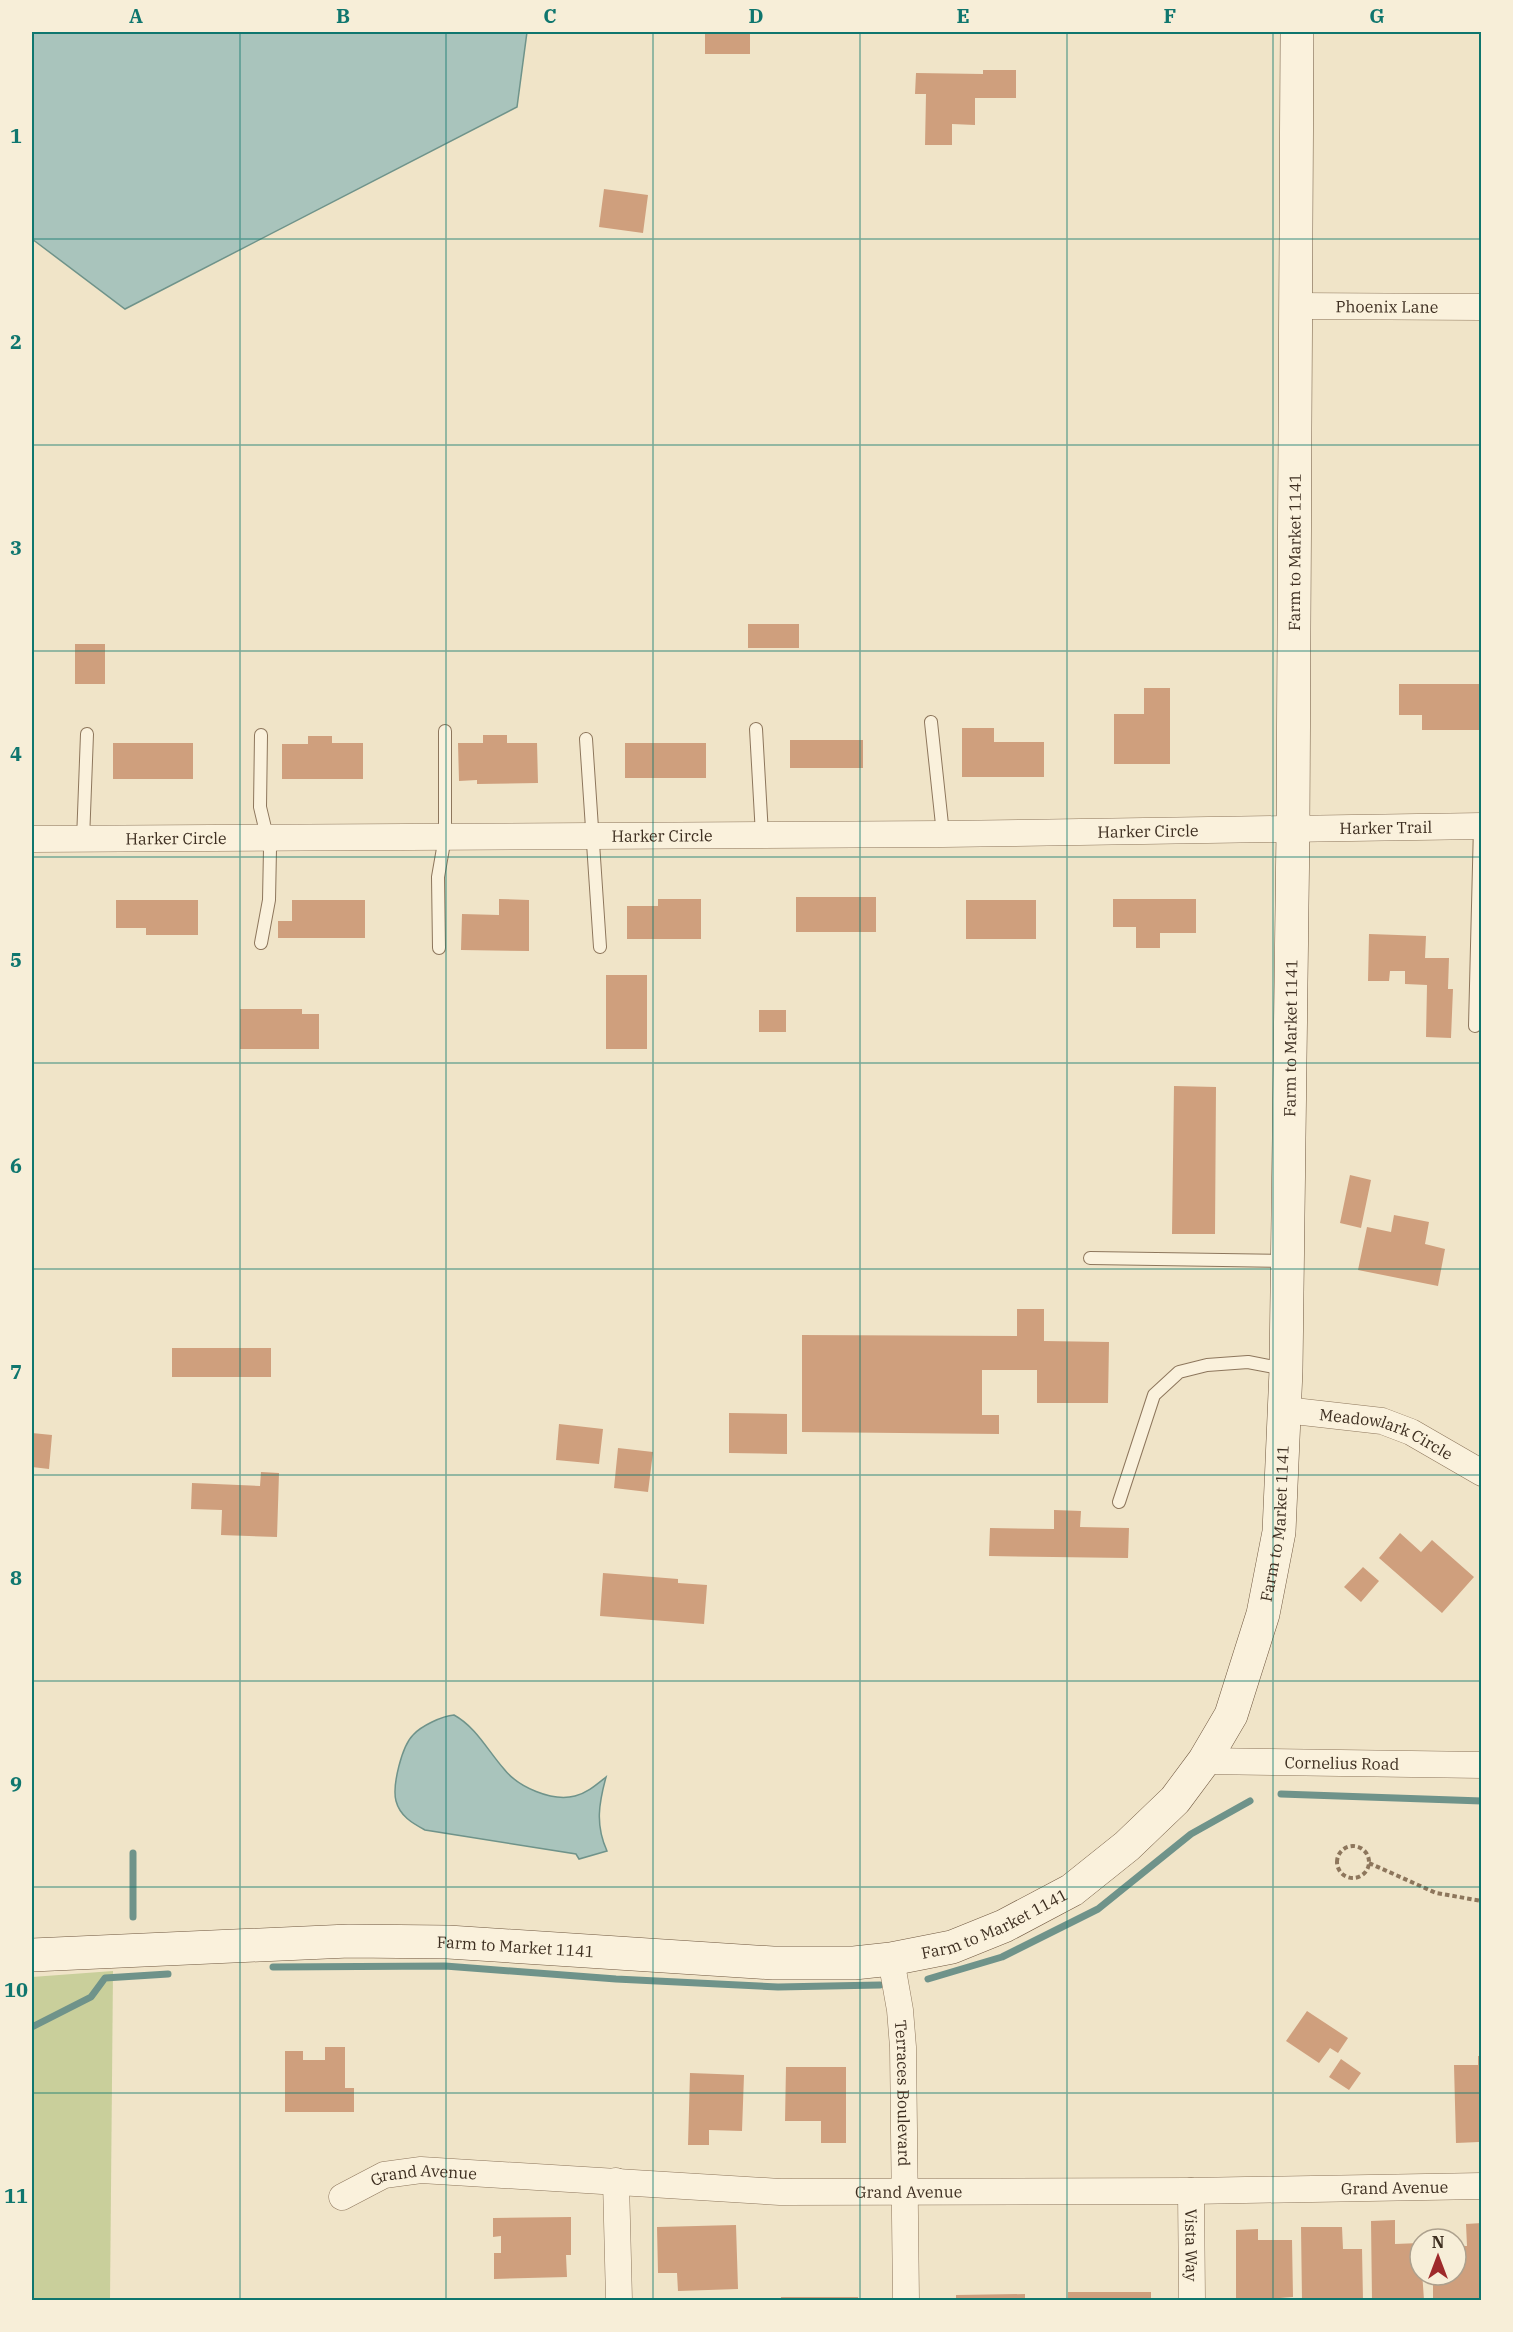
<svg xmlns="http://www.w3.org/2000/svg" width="1513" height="2332" font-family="'IBM Plex Serif',serif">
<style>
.green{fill:#c9cf9b}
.water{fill:#a9c4bc;stroke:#6f938a;stroke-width:1.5}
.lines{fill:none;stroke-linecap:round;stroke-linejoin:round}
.stream{stroke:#6f938a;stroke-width:7}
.building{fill:#cf9f7d}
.lane-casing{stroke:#8d765c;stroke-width:14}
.street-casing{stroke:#8d765c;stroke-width:27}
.secondary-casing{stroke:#6f573f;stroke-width:34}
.path{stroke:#8d765c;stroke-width:4;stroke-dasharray:4.5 3;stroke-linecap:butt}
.lane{stroke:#faf1dc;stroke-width:12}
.street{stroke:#faf1dc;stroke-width:26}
.secondary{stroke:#faf1dc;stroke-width:33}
.grid{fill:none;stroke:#0f766e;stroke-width:1.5;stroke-opacity:0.55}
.labels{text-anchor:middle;stroke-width:6;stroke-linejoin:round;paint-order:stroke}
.street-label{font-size:16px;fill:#3d2e20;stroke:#f7eed8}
.neatline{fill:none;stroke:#0f766e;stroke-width:2}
.grid-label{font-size:20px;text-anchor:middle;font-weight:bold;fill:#0f766e}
</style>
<rect width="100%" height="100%" fill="#f0e4c8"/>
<path class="green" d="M113,1971L110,2300H32V1977Z"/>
<path class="water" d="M32,32H527L517,107L125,309L32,239Z
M454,1715C476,1727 488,1751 504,1769C518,1787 552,1802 575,1796C587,1793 596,1785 606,1777C599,1803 595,1825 607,1851L579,1859L576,1854L425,1830C412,1823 400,1816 396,1801C392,1785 402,1746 413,1735C421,1726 442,1716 454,1715Z"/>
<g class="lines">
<path class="stream" d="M1281,1794L1482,1801
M133,1853V1917
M273,1967L445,1966L616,1979L778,1987L880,1985
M928,1979L1002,1957L1098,1909L1191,1834L1250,1801
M32,2027L91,1997L105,1978L168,1974"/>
</g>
<path class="building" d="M705,32H750V54H705Z
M983,70H1016V98H975V125L952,124V145H925L926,94H915L916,73L983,74Z
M604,189L648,195L643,233L599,227Z
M748,624H799V648H748Z
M75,644H105V684H75Z
M1399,684H1480V730H1422V715H1399Z
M1144,688H1170V764H1114V714H1144Z
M962,728H994V742H1044V777H962Z
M483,735H507V743H537L538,783L477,784V780L459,781L458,743H483Z
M308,736H332V743H363V779H282V744H308Z
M790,740H863V768H790Z
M113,743H193V779H113Z
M625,743H706V778H625Z
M796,897H876V932H796Z
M499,899L529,900V951L461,950L462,914L499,915Z
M658,899H701V939H627V906H658Z
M1113,899H1196V933H1160V948H1136V927H1113Z
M116,900H198V935H146V928H116Z
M292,900H365V938H278V921H292Z
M966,900H1036V939H966Z
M1369,934L1426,936L1425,958H1449L1448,989H1453L1451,1038L1426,1037L1427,985L1405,984V971H1390L1389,981H1368Z
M606,975H647V1049H606Z
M240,1009H302V1014H319V1049H240Z
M759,1010H786V1032H759Z
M1174,1086L1216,1087L1215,1234H1172Z
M1350,1175L1371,1180L1361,1228L1340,1223Z
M1394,1215L1429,1222L1425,1244L1445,1249L1438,1286L1358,1270L1367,1227L1391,1232Z
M1017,1309H1044V1341L1109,1342L1108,1403H1037V1370H982V1415H999V1434L802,1432V1335L1017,1336Z
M172,1348H271V1377H172Z
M729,1413L787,1414V1454L729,1453Z
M559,1424L603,1429L599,1464L556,1460Z
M32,1433L52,1435L49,1469L32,1467Z
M618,1448L653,1452L648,1492L614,1488Z
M261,1472L279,1473L277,1537L221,1535L222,1510L191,1509L192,1483L260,1486Z
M1054,1510L1081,1511L1080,1527L1129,1528L1128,1558L989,1556L990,1528L1054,1529Z
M1400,1533L1421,1552L1432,1540L1474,1577L1442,1613L1379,1558Z
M1363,1567L1379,1581L1361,1602L1344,1587Z
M603,1573L678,1579V1583L707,1585L704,1624L600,1616Z
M1307,2011L1348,2038L1338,2053L1330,2048L1319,2063L1286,2041Z
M325,2047H345V2088H354V2112H285V2051H303V2060H325Z
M1478,2056H1482L1479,2142L1456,2143L1454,2065H1478Z
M1341,2059L1361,2073L1349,2090L1329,2077Z
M786,2067H846V2143H821V2121H785Z
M690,2073L744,2075L742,2131L709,2130V2145H688Z
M571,2217V2255H566L567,2277L494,2279V2253H501V2236L493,2237V2218Z
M1395,2220V2244L1420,2243L1424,2300H1372L1371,2221Z
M1482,2223V2300H1433V2275H1456V2246H1467L1466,2224Z
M736,2225L738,2289L678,2291L677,2273H658L657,2227Z
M1301,2227H1342L1343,2249H1362L1363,2300H1302Z
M1258,2229V2240H1292L1293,2297L1280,2298V2300L1236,2298V2230Z
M1068,2292H1151V2300H1068Z
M1025,2294V2300H956V2295Z
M781,2297H858V2300H781Z"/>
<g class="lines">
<defs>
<path id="lane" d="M931,722L943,834
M756,729L762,835
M586,739L600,947
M83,840L87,734
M261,943L269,900L270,849L260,807L261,735
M439,948L438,877L445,837V731
M1475,1026L1480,826
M1090,1258L1286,1261
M1119,1502L1154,1395L1179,1372L1207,1365L1248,1362L1285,1369"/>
<g id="street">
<path id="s1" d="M1294,306L1482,307"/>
<path id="s2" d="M32,839L943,834L1482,826"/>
<path id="s3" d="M1285,1410L1382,1421L1411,1432L1482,1473"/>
<path id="s4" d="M1204,1761L1482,1765"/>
<path id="s5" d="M891,1959L900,2010L903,2047L906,2300"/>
<path d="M616,2181L619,2300"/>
<path id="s6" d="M1191,2191L1192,2300"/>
<path id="s7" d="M342,2197L384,2175L421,2170L780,2192L1191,2191L1482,2186"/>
</g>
<g id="secondary">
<path id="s8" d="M32,1955L349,1941L448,1942L773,1963H854L891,1959L952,1947L1004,1926L1072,1890L1127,1846L1175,1800L1204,1761L1231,1715L1263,1614L1279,1532L1286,1370L1293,829L1297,32"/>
</g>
</defs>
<use href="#lane" class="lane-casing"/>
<use href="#street" class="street-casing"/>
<use href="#secondary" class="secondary-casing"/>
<path class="path" d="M1337 1862a16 16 0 1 1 32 0a16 16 0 1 1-32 0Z
M1369,1863L1436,1893L1482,1901"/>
<use href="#lane" class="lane"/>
<use href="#street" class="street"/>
<use href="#secondary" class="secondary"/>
</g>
<path class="grid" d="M240,32V2300M446,32V2300M653,32V2300M860,32V2300M1067,32V2300M1273,32V2300M32,239H1482M32,445H1482M32,651H1482M32,857H1482M32,1063H1482M32,1269H1482M32,1475H1482M32,1681H1482M32,1887H1482M32,2093H1482"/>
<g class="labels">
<g class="street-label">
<text dy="6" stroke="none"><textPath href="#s1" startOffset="93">Phoenix Lane</textPath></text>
<text dy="6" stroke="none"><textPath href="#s8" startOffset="2464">Farm to Market 1141</textPath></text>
<text dy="6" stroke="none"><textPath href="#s2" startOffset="1354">Harker Trail</textPath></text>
<text dy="6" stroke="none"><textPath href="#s2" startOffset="1116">Harker Circle</textPath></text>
<text dy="6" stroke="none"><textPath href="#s2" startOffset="630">Harker Circle</textPath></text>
<text dy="6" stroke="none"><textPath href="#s2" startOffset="144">Harker Circle</textPath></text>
<text dy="6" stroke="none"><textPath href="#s8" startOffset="1978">Farm to Market 1141</textPath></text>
<text dy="6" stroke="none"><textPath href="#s3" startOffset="105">Meadowlark Circle</textPath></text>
<text dy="6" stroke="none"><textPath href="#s8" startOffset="1492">Farm to Market 1141</textPath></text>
<text dy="6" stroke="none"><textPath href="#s4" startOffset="138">Cornelius Road</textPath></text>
<text dy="6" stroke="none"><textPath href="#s8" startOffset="970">Farm to Market 1141</textPath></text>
<text dy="6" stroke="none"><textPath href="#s8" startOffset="484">Farm to Market 1141</textPath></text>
<text dy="6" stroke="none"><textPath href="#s5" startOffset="135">Terraces Boulevard</textPath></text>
<text dy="6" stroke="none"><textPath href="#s7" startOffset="87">Grand Avenue</textPath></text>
<text dy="6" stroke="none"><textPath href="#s7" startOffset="1059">Grand Avenue</textPath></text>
<text dy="6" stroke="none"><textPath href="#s7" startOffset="573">Grand Avenue</textPath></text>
<text dy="6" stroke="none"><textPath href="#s6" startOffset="54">Vista Way</textPath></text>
</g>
</g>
<rect width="1513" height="2332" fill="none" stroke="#f7eed8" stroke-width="66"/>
<g transform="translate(1438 2257)"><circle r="28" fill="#f7eed8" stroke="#ada18e" stroke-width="1.5"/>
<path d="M0-4.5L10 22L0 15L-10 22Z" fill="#9e2a2b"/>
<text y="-9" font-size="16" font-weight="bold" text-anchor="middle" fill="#3d2e20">N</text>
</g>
<rect x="33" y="33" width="1447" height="2266" class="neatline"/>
<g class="grid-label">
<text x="136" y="23">A</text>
<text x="343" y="23">B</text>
<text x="550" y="23">C</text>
<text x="756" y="23">D</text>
<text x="963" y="23">E</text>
<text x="1170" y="23">F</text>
<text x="1377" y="23">G</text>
<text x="16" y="143">1</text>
<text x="16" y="349">2</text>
<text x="16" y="555">3</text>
<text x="16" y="761">4</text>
<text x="16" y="967">5</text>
<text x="16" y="1173">6</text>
<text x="16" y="1379">7</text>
<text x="16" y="1585">8</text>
<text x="16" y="1791">9</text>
<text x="16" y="1997">10</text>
<text x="16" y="2203">11</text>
</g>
</svg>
